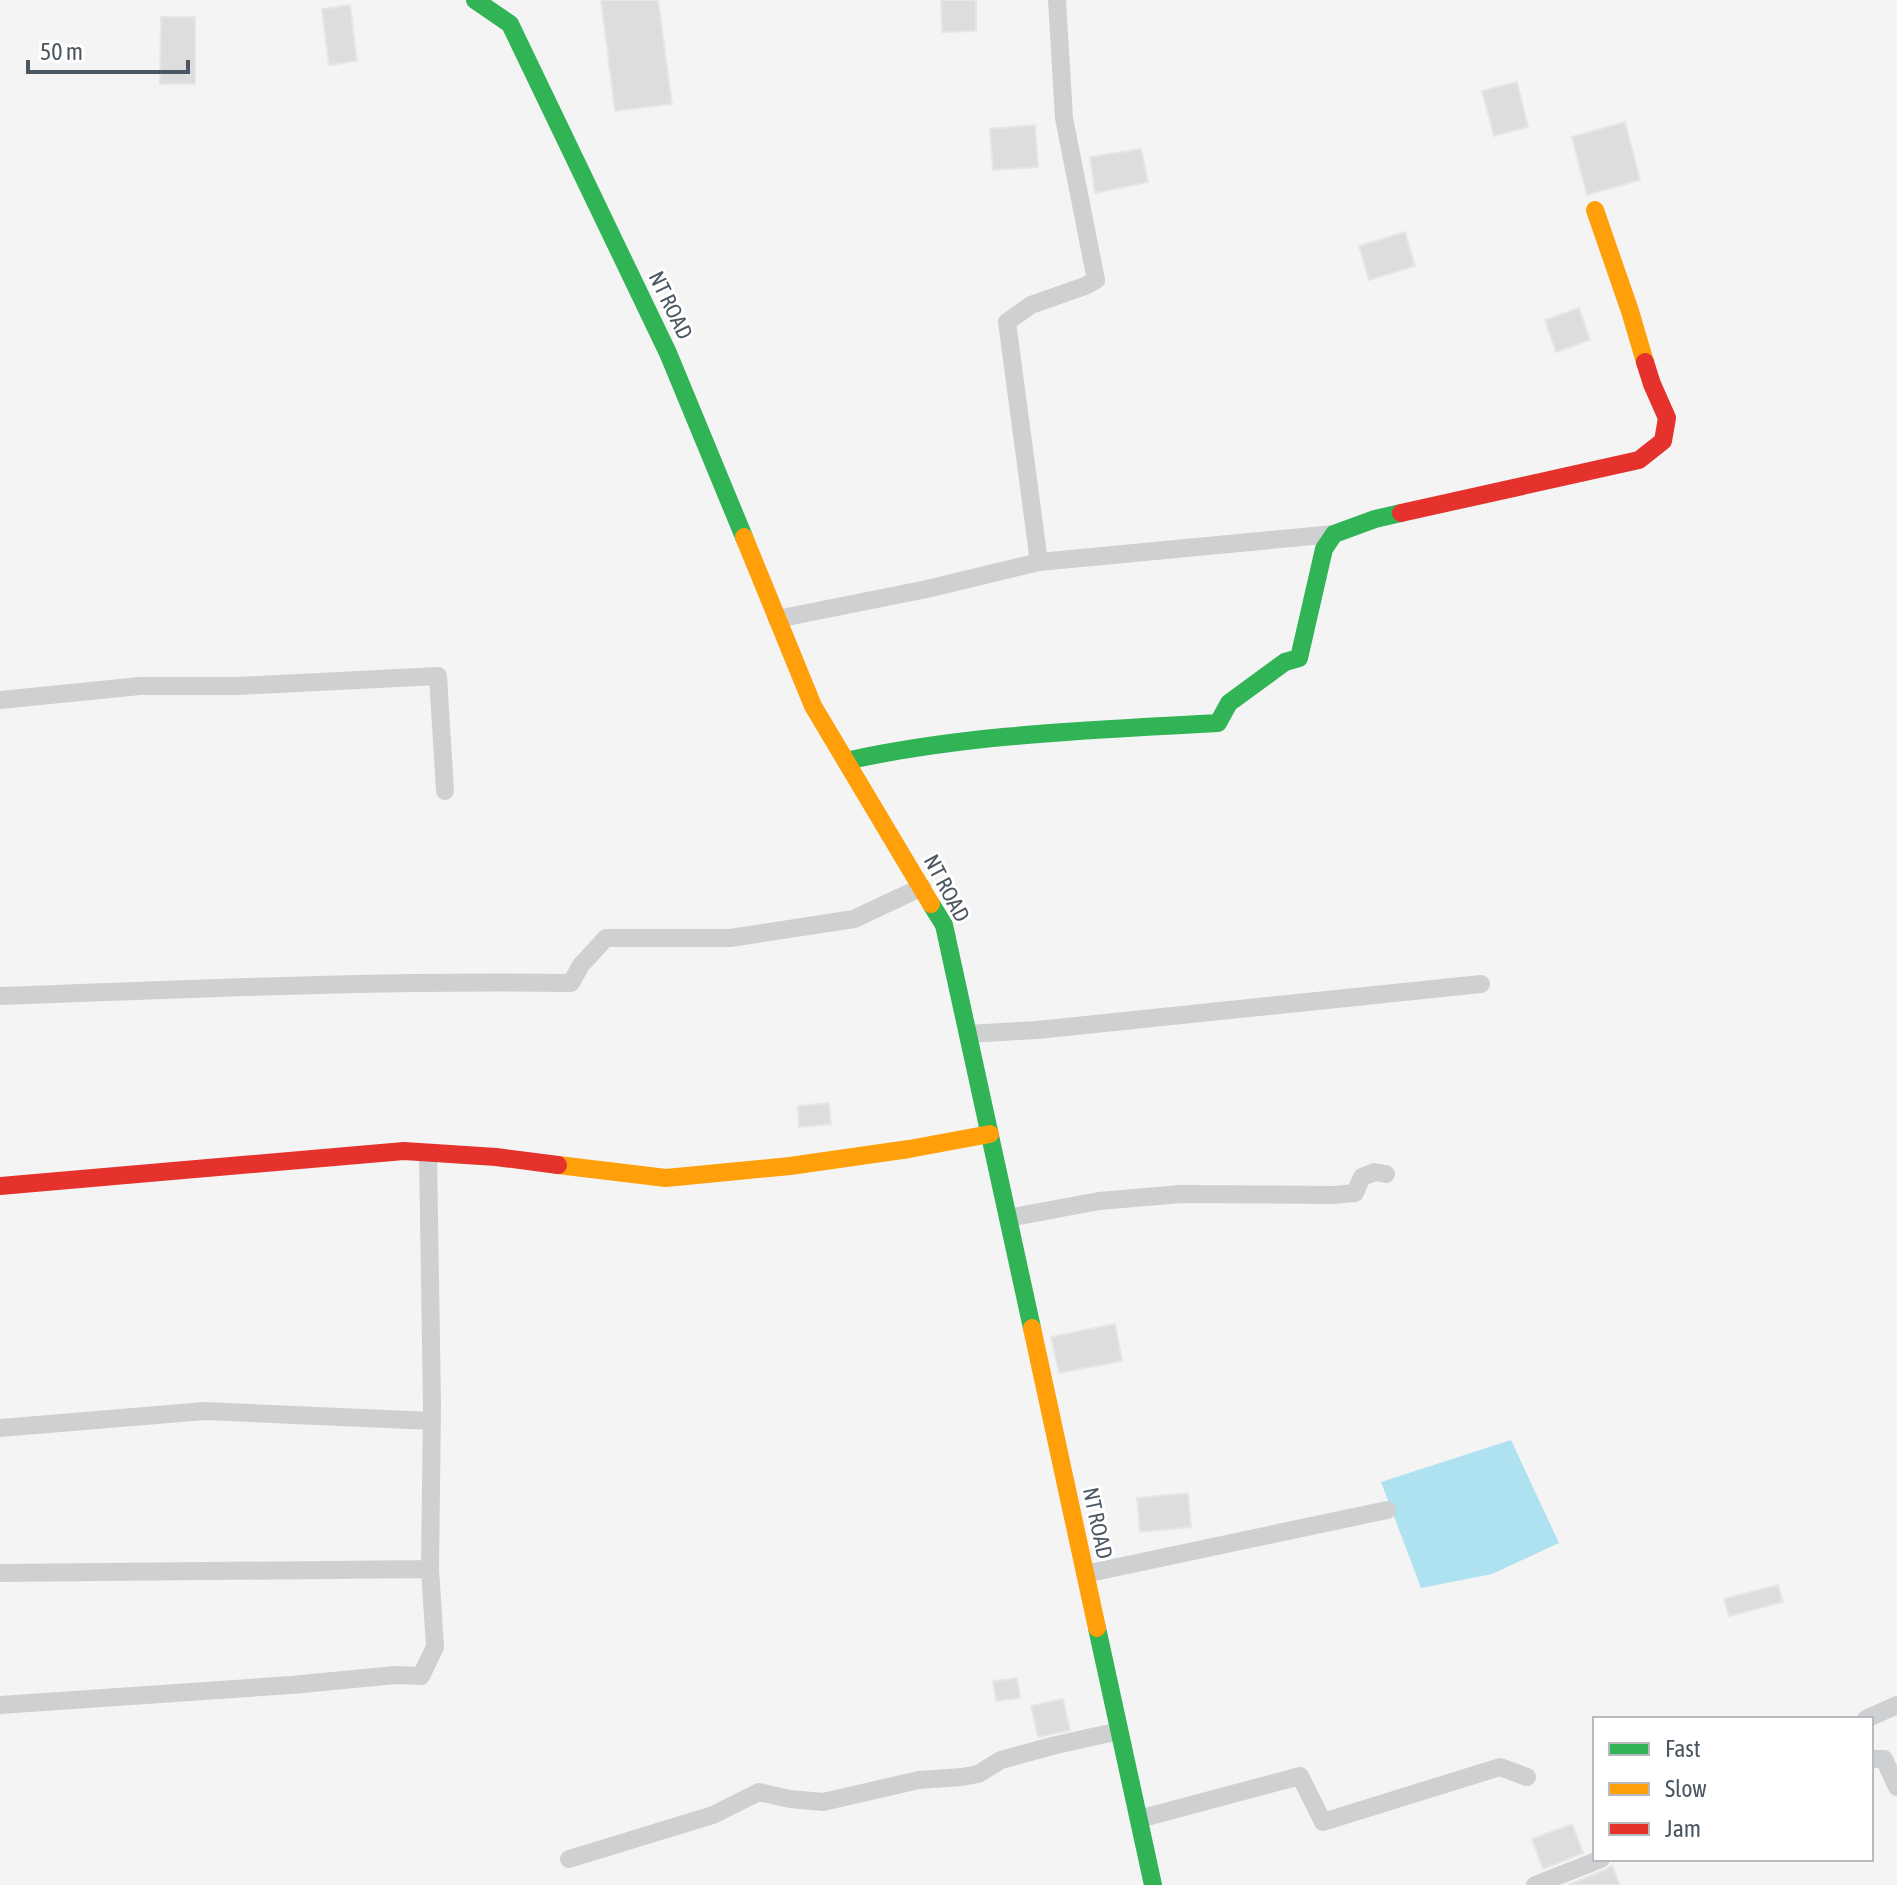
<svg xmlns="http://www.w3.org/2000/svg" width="1897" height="1885" font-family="'Asap Condensed',sans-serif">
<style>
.water{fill:#aee2f0}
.building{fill:#ddddde;stroke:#e5e6e7;stroke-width:2}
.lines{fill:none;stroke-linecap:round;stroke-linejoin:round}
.street{stroke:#ced0d2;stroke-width:18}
.fast{stroke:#30b455;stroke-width:18}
.slow{stroke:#ff9f0a;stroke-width:18}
.jam{stroke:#e5322d;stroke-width:18}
.labels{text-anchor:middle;stroke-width:6;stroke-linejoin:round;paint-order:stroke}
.street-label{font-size:22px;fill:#4a5661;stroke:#fff}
</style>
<rect width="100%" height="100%" fill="#f4f4f4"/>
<path class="water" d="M1511,1440L1559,1543L1492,1574L1421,1588L1381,1482Z"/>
<path class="building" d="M601,0H658L672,104L615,111Z
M941,0H976V31L942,32Z
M350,5L357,61L329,65L322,9Z
M161,17H195V84H160Z
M1517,82L1528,127L1494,136L1482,91Z
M1625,122L1640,180L1587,195L1572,137Z
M1035,125L1038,167L993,170L990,129Z
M1141,149L1148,182L1095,193L1090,157Z
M1405,232L1415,266L1369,280L1359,246Z
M1579,308L1590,340L1556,352L1545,320Z
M829,1103L831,1124L799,1127L798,1106Z
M1115,1324L1122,1361L1059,1373L1051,1337Z
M1188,1493L1191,1527L1140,1532L1137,1498Z
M1778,1585L1783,1602L1729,1616L1724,1599Z
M1017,1678L1020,1698L996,1701L993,1681Z
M1063,1699L1070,1730L1038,1737L1031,1706Z
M1572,1824L1583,1853L1543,1869L1532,1839Z
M1612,1865L1620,1885H1568L1605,1870Z"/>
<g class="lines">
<path class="street" d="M1039,562L1334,534
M777,619L927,589L1039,562L1007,322L1031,305L1085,286L1096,280L1064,118L1057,0
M0,700L140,686H238L438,676L445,791
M0,996C190,989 381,980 571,983L581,965L606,938H730L854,919L922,887
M968,1034L1037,1030L1481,984
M1008,1218L1099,1201L1181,1194L1334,1195L1355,1193L1362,1177L1375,1172L1386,1174
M0,1428L205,1411L432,1421
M0,1573L430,1569
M1085,1574L1387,1510
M0,1705L291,1685L396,1675L421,1676L435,1647L430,1569L432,1406L428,1153
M1866,1719L1897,1705
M1871,1759H1884L1897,1787
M1139,1819L1300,1776L1323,1822L1500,1767L1527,1777
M569,1859L713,1815L759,1792L790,1799L823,1802L919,1780L962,1777L978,1774L1001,1760L1052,1746L1119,1731
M1535,1885L1601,1859"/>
<path class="fast" d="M475,0L510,24L668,353L744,537
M846,761C967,734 1095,730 1218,723L1229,703L1285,662L1299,658L1324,549L1334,534L1375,519L1401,513
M931,904L944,925L1032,1328
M1097,1628L1153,1885"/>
<path class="slow" d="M1595,210L1630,311L1645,362
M744,537L813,706L931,904
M558,1165L666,1178L790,1166L909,1149L990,1134
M1032,1328L1097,1628"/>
<path class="jam" d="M1401,513L1639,460L1663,441L1667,418L1652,384L1645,362
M0,1186L404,1151L496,1157L558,1165"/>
</g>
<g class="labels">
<g class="street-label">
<text transform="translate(671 305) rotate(64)" y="8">NT ROAD</text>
<text transform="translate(947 888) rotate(62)" y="8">NT ROAD</text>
<text transform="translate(1098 1523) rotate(78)" y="8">NT ROAD</text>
</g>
</g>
<rect x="1593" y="1717" width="280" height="144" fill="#ffffff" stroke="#b7bbc0" stroke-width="2"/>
<rect x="1609" y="1743" width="40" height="12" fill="#30b455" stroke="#b7bbc0" stroke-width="2"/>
<text x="1665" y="1757" font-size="24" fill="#4a5661">Fast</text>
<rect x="1609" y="1783" width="40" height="12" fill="#ff9f0a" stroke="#b7bbc0" stroke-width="2"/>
<text x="1665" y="1797" font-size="24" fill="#4a5661">Slow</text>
<rect x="1609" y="1823" width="40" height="12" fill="#e5322d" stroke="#b7bbc0" stroke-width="2"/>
<text x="1665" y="1837" font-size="24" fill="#4a5661">Jam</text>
<path d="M28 60v12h160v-12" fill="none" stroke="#4a5661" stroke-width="4"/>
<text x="40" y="60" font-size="24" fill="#4a5661" stroke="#ffffff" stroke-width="6" paint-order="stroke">50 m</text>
</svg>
